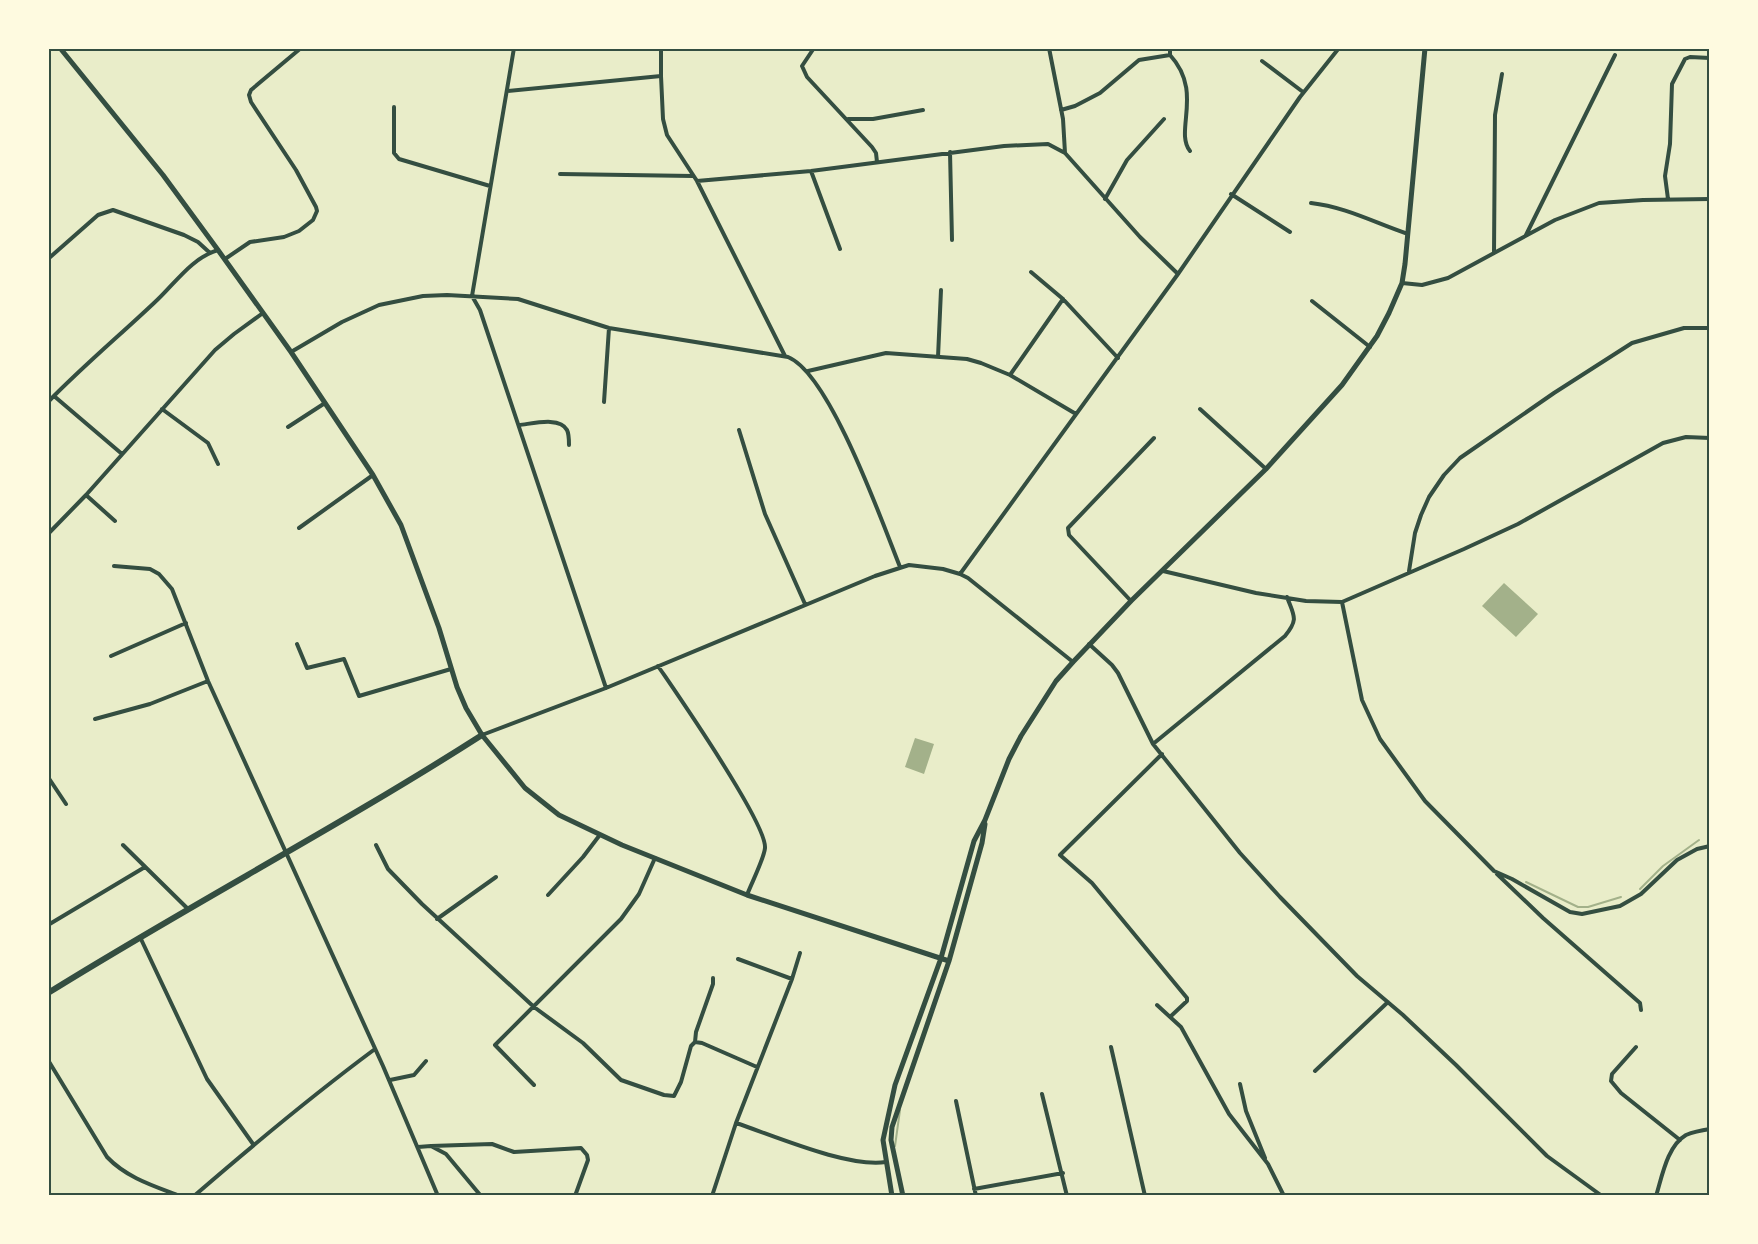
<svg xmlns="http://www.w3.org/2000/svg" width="1758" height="1244" font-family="'Public Sans',sans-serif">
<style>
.water{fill:#a3b18a}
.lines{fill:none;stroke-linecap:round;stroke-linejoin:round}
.stream{stroke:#a3b18a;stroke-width:2}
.minor{stroke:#344e41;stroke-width:4}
.secondary{stroke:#344e41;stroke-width:5}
.primary{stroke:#344e41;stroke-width:6}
.neatline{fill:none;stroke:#344e41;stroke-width:2}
</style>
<rect width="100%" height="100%" fill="#e9edc9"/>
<path class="water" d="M1504,583L1538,614L1516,637L1482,606Z
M915,738L934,744L924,774L905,767Z"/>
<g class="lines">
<path class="stream" d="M1526,882L1578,907H1588L1621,897
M1640,889L1663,866L1699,840
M895,1146L900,1110"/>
<path class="minor" d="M514,48L472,296L480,310L606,688
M661,48V76
M814,48L802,66L807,77L872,147L876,153L877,162
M1049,48L1063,119L1065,153
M1170,55C1204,92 1174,131 1190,151
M1262,61L1303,92
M507,91L661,76L663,119L667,135L697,181L785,356
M394,107V153L399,159L490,186
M1061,110L1075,106L1100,93L1139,60L1170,55V48
M848,119H873L923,110
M950,152L952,240
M811,171L840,249
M560,174L693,176
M697,181L811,171L1004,146L1048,144L1065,153L1140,237L1178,274
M1231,194L1290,232
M1105,199L1127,160L1164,119
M1668,199L1665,176L1670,144L1672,84L1685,59L1690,57L1710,58
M1311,203C1346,207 1375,223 1408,234
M1526,235L1615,55
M1494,253L1495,115L1502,74
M48,259L98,215L113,210L184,235L198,242L210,253
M225,259L250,242L284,237L299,231L313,220L317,211L316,207L296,170L251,102L249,95L251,90L301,48
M1031,272L1063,299L1118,358
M1402,283L1422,285L1448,278L1555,220L1599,203L1643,200L1710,199
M1312,301L1370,347
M291,352L342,322L379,305L423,296L447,295L518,299L609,328L788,357C830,374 882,522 900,567
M938,357L941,290
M808,371L886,353L967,359L981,363L1010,375L1076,414
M1010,375L1063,299
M54,396L122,454
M48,402C82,367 119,336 154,303C174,285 191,258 218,250
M604,402L609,328
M162,409L208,443L218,464
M1200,409L1266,469
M519,425C531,424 560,416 567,430C569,434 569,440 569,445
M288,427L325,403
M739,430L765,514L805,604
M86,495L115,521
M299,528L373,475
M48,534L86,495L215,350L234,334L263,313
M114,566L150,569L159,574L172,589L208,681L383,1066L438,1196
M1163,571L1256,593L1306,601L1342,602L1464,549L1518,524L1663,443L1686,437L1710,438
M1409,571L1415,533L1421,515L1429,497L1444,475L1460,458L1554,393L1632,343L1684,328H1710
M960,574L1178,274L1300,97L1339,48
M1131,601L1069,535L1068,528L1154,438
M1342,602L1362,700L1380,739L1425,801L1494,871L1512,879L1570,912L1582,914L1620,906L1641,894L1677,860L1697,849L1710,846
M297,644L307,668L344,659L359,696L451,669
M1089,644L1112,665L1118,673L1153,744L1240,853L1280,897L1357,976L1403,1015L1456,1065L1547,1156L1602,1196
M111,656L186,623
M658,666C677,694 767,823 765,848C764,859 751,884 747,895
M95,719L150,704L208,681
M482,735L606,688L875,576L909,565L943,569L960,574L968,578L1073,662
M1153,744L1285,636C1299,619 1294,616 1287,597
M1162,754L1060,855L1092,883L1187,998V1001L1170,1017
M48,777L66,804
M123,845L188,909
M376,845L388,869L422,904L534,1007L583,1043L621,1080L664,1095L674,1096L681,1082L691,1046L695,1042L702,1043L757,1067
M1497,874L1543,918L1640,1003L1641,1010
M548,895L583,857L599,836
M437,919L496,877
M48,925L145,867
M140,937L207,1079L253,1144
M738,959L792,979
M1157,1005L1181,1027L1229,1114L1268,1164
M695,1042L696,1032L713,984V978
M1111,1047L1145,1196
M1636,1047L1612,1074L1611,1081L1621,1093L1680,1140
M48,1060L107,1157C127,1178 154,1186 180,1196
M1315,1071L1388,1002
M390,1080L414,1075L426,1061
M1240,1084L1246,1111L1265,1158
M534,1085L495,1045L621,919L639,894L655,858
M1042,1094L1067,1196
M956,1101L976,1196
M736,1123C775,1136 848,1168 886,1162
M431,1146L492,1144L514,1152L581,1148L587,1155L588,1160L575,1196
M418,1147L431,1146L446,1154L481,1196
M1268,1164L1284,1196
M974,1189L1063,1173
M194,1196C253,1145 313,1095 375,1049
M712,1196L736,1123L792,979L800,953
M1656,1196C1662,1177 1667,1146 1686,1135C1693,1132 1703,1130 1710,1129"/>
<path class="secondary" d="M60,48L163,175L218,250L291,352L373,475L401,525L439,628L457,687L466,708L482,735L525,788L559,815L622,845L747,895L949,961
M892,1196L883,1140L895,1085L941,958L974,841L985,820L1009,759L1021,736L1056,681L1073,662L1131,601L1266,469L1342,385L1377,336L1389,313L1402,283L1405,264L1425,48
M903,1196L891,1140L892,1127L949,961L982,843L985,824"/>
<path class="primary" d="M48,993C191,904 340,826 482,735"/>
</g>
<rect width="1758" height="1244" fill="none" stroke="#fefae0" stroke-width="99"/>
<rect x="50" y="50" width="1658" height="1144" class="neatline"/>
</svg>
